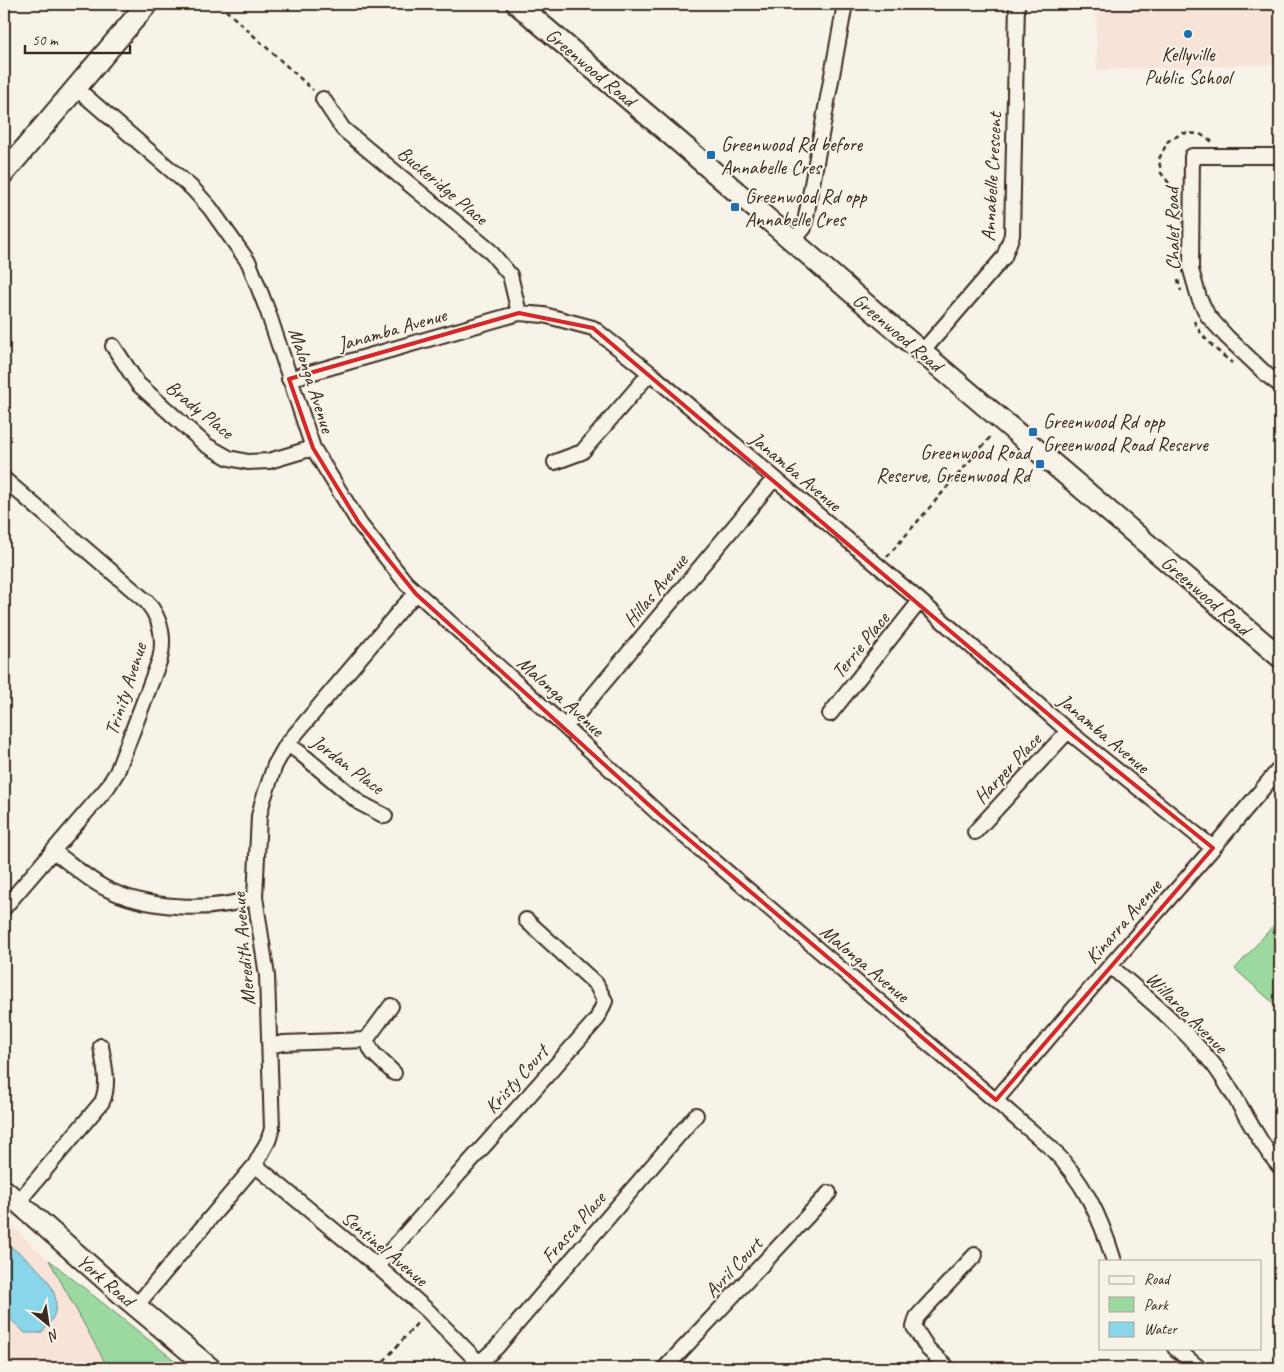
<svg xmlns="http://www.w3.org/2000/svg" width="1284" height="1372" font-family="Caveat,sans-serif">
<style>
.built{fill:#f8e3d8}
.green{fill:#9cd9a1;stroke:#6c8260}
.water{fill:#89d5e9;stroke:#6a9198}
.lines{fill:none;stroke-linecap:round;stroke-linejoin:round}
.street-casing{stroke:#3b2a1e;stroke-width:18}
.secondary-casing{stroke:#3b2a1e;stroke-width:24}
.path{stroke:#3b2a1e;stroke-width:2.5;stroke-dasharray:5 4;stroke-linecap:butt}
.street{stroke:#f7f3e8;stroke-width:14}
.secondary{stroke:#f7f3e8;stroke-width:20}
.marked{fill:none;stroke:#d62828;stroke-width:4;stroke-linejoin:round}
.poi-dot{fill:#1f6fb2;stroke:#f7f3e8;stroke-width:2}
.labels{text-anchor:middle;stroke-width:4;stroke-linejoin:round;paint-order:stroke}
.poi-label{font-size:20px;fill:#3b2a1e;stroke:#f7f3e8;text-anchor:start}
.street-label{font-size:20px;fill:#3b2a1e;stroke:#f7f3e8}
</style>
<rect width="100%" height="100%" fill="#f7f3e8"/>
<filter id="ink" filterUnits="userSpaceOnUse"><feTurbulence type="fractalNoise" baseFrequency=".02" numOctaves="2"/><feDisplacementMap in="SourceGraphic" scale="10" xChannelSelector="R" yChannelSelector="G"/><feConvolveMatrix kernelMatrix="1 2 1 2 8 2 1 2 1" color-interpolation-filters="sRGB"/></filter>
<g filter="url(#ink)">
<path class="built" d="M1096,4H1280V64L1097,70Z
M4,1219L49,1260L108,1368H4Z"/>
<path class="green" d="M1280,918V1009L1235,969Z
M49,1260L184,1368H108Z"/>
<path class="water" d="M4,1242C34,1263 80,1297 41,1333H25L4,1313Z"/>
<g class="lines">
<defs>
<path id="street" d="M76,88L193,189L210,208L249,263L268,312L313,448L359,523L406,583L564,726L660,815L1050,1147C1084,1181 1100,1216 1114,1261
M323,99L343,129L489,250L510,275L519,313
M1280,156H1192L1191,270L1199,298L1208,316L1227,337L1267,375L1280,385
M793,241L804,228L845,4
M113,346L138,384L206,445L229,458L248,462L269,461L313,448
M922,352L1004,257L1012,235L1017,4
M289,379L519,313L544,315L593,328L650,373L920,601L1068,731L1213,848
M555,462L582,452L650,373
M4,479L147,602C161,619 165,638 160,659L117,772L107,788L4,908
M830,714L920,601
M564,726L575,717L774,479
M287,744L299,752L360,803L385,816
M975,832L1068,731
M53,851C70,863 85,877 103,887C144,909 211,913 255,897
M1110,966C1146,997 1183,1027 1213,1064C1238,1096 1253,1136 1280,1167
M366,1040L373,1053L394,1073
M270,1046L283,1043L366,1040L391,1006
M996,1100L1110,966L1213,848L1280,768
M255,1165L377,1266L428,1311L484,1368
M18,1202L102,1102C110,1084 104,1065 101,1046
M377,1266L597,1019L605,1001L596,984L526,920
M136,1306L255,1165L268,1141L272,1129L267,976L255,897L259,816L263,800L275,765L287,744L403,607L416,594
M1175,1348L1199,1368
M479,1363L497,1347L696,1115
M665,1368L829,1193
M948,1368L928,1349L914,1327L917,1317L925,1308L975,1255"/>
<path id="secondary" d="M517,4L685,147L856,296L1280,657
M4,173L147,4
M4,1190L125,1297L210,1368"/>
</defs>
<use href="#street" class="street-casing"/>
<use href="#secondary" class="secondary-casing"/>
<path class="path" d="M219,4L313,90
M1177,199L1169,183L1161,173L1159,159L1168,141L1183,133L1200,134L1213,142
M1178,280L1181,291
M1194,321C1201,338 1219,352 1232,363
M887,557L992,435
M378,1368L419,1321"/>
<use href="#street" class="street"/>
<use href="#secondary" class="secondary"/>
</g>
</g>
<path class="marked" d="M519,313L593,328L1068,731L1213,848L996,1100L660,815L416,594L359,523L313,448L289,379Z"/>
<g class="poi-dot">
<circle cx="1188" cy="34" r="5"/>
<rect x="706" y="150" width="10" height="10" rx="2.5"/>
<rect x="730" y="202" width="10" height="10" rx="2.5"/>
<rect x="1028" y="427" width="10" height="10" rx="2.5"/>
<rect x="1035" y="459" width="10" height="10" rx="2.5"/>
</g>
<g class="labels">
<g class="poi-label">
<text x="1188" y="61" text-anchor="middle">Kellyville<tspan x="1188" dy="23">Public School</tspan></text>
<text x="721" y="151">Greenwood Rd before<tspan x="721" dy="23">Annabelle Cres</tspan></text>
<text x="745" y="203">Greenwood Rd opp<tspan x="745" dy="23">Annabelle Cres</tspan></text>
<text x="1043" y="428">Greenwood Rd opp<tspan x="1043" dy="23">Greenwood Road Reserve</tspan></text>
<text x="1030" y="459" text-anchor="end">Greenwood Road<tspan x="1030" dy="23">Reserve, Greenwood Rd</tspan></text>
</g>
<g class="street-label">
<text transform="translate(591 67) rotate(40)" y="7">Greenwood Road</text>
<text transform="translate(991 177) rotate(-87)" y="7">Annabelle Crescent</text>
<text transform="translate(443 185) rotate(40)" y="7">Buckeridge Place</text>
<text transform="translate(1172 229) rotate(-91)" y="7">Chalet Road</text>
<text transform="translate(392 329) rotate(-16)" y="7">Janamba Avenue</text>
<text transform="translate(898 332) rotate(40)" y="7">Greenwood Road</text>
<text transform="translate(312 380) rotate(72)" y="7">Malonga Avenue</text>
<text transform="translate(200 409) rotate(39)" y="7">Brady Place</text>
<text transform="translate(796 471) rotate(40)" y="7">Janamba Avenue</text>
<text transform="translate(655 590) rotate(-50)" y="7">Hillas Avenue</text>
<text transform="translate(1206 595) rotate(41)" y="7">Greenwood Road</text>
<text transform="translate(860 645) rotate(-51)" y="7">Terrie Place</text>
<text transform="translate(125 689) rotate(-72)" y="7">Trinity Avenue</text>
<text transform="translate(561 696) rotate(42)" y="7">Malonga Avenue</text>
<text transform="translate(1104 733) rotate(40)" y="7">Janamba Avenue</text>
<text transform="translate(348 764) rotate(37)" y="7">Jordan Place</text>
<text transform="translate(1007 768) rotate(-47)" y="7">Harper Place</text>
<text transform="translate(1123 921) rotate(-49)" y="7">Kinarra Avenue</text>
<text transform="translate(243 949) rotate(-95)" y="7">Meredith Avenue</text>
<text transform="translate(865 963) rotate(40)" y="7">Malonga Avenue</text>
<text transform="translate(1187 1012) rotate(45)" y="7">Willaroo Avenue</text>
<text transform="translate(516 1079) rotate(-48)" y="7">Kristy Court</text>
<text transform="translate(573 1227) rotate(-49)" y="7">Frasca Place</text>
<text transform="translate(385 1248) rotate(40)" y="7">Sentinel Avenue</text>
<text transform="translate(733 1267) rotate(-47)" y="7">Avril Court</text>
<text transform="translate(106 1280) rotate(41)" y="7">York Road</text>
</g>
</g>
<rect width="1284" height="1372" fill="none" stroke="#f7f3e8" stroke-width="20"/>
<rect x="10" y="10" width="1264" height="1352" fill="none" stroke="#3b2a1e" stroke-width="2" filter="url(#ink)"/>
<rect x="1099" y="1260" width="162" height="90" fill="#f7f3e8" stroke="#aca397"/>
<rect x="1109" y="1276" width="25" height="8" fill="#f7f3e8" stroke="#aca397"/>
<text x="1144" y="1284" font-size="15" fill="#3b2a1e">Road</text>
<rect x="1109" y="1297" width="25" height="15" fill="#9cd9a1" stroke="#aca397"/>
<text x="1144" y="1310" font-size="15" fill="#3b2a1e">Park</text>
<rect x="1109" y="1322" width="25" height="15" fill="#89d5e9" stroke="#aca397"/>
<text x="1144" y="1334" font-size="15" fill="#3b2a1e">Water</text>
<g transform="translate(48 1324) rotate(150)" stroke="#f7f3e8" stroke-width="4" paint-order="stroke">
<path d="M0-4L9 19L0 12L-9 19Z" fill="#3b2a1e"/>
<text y="-8" font-size="14" font-weight="bold" text-anchor="middle" fill="#3b2a1e">N</text>
</g>
<path d="M25 45v8h105v-8" fill="none" stroke="#3b2a1e" stroke-width="2.5"/>
<text x="32" y="45" font-size="15" fill="#3b2a1e" stroke="#f7f3e8" stroke-width="4" paint-order="stroke">50 m</text>
</svg>
